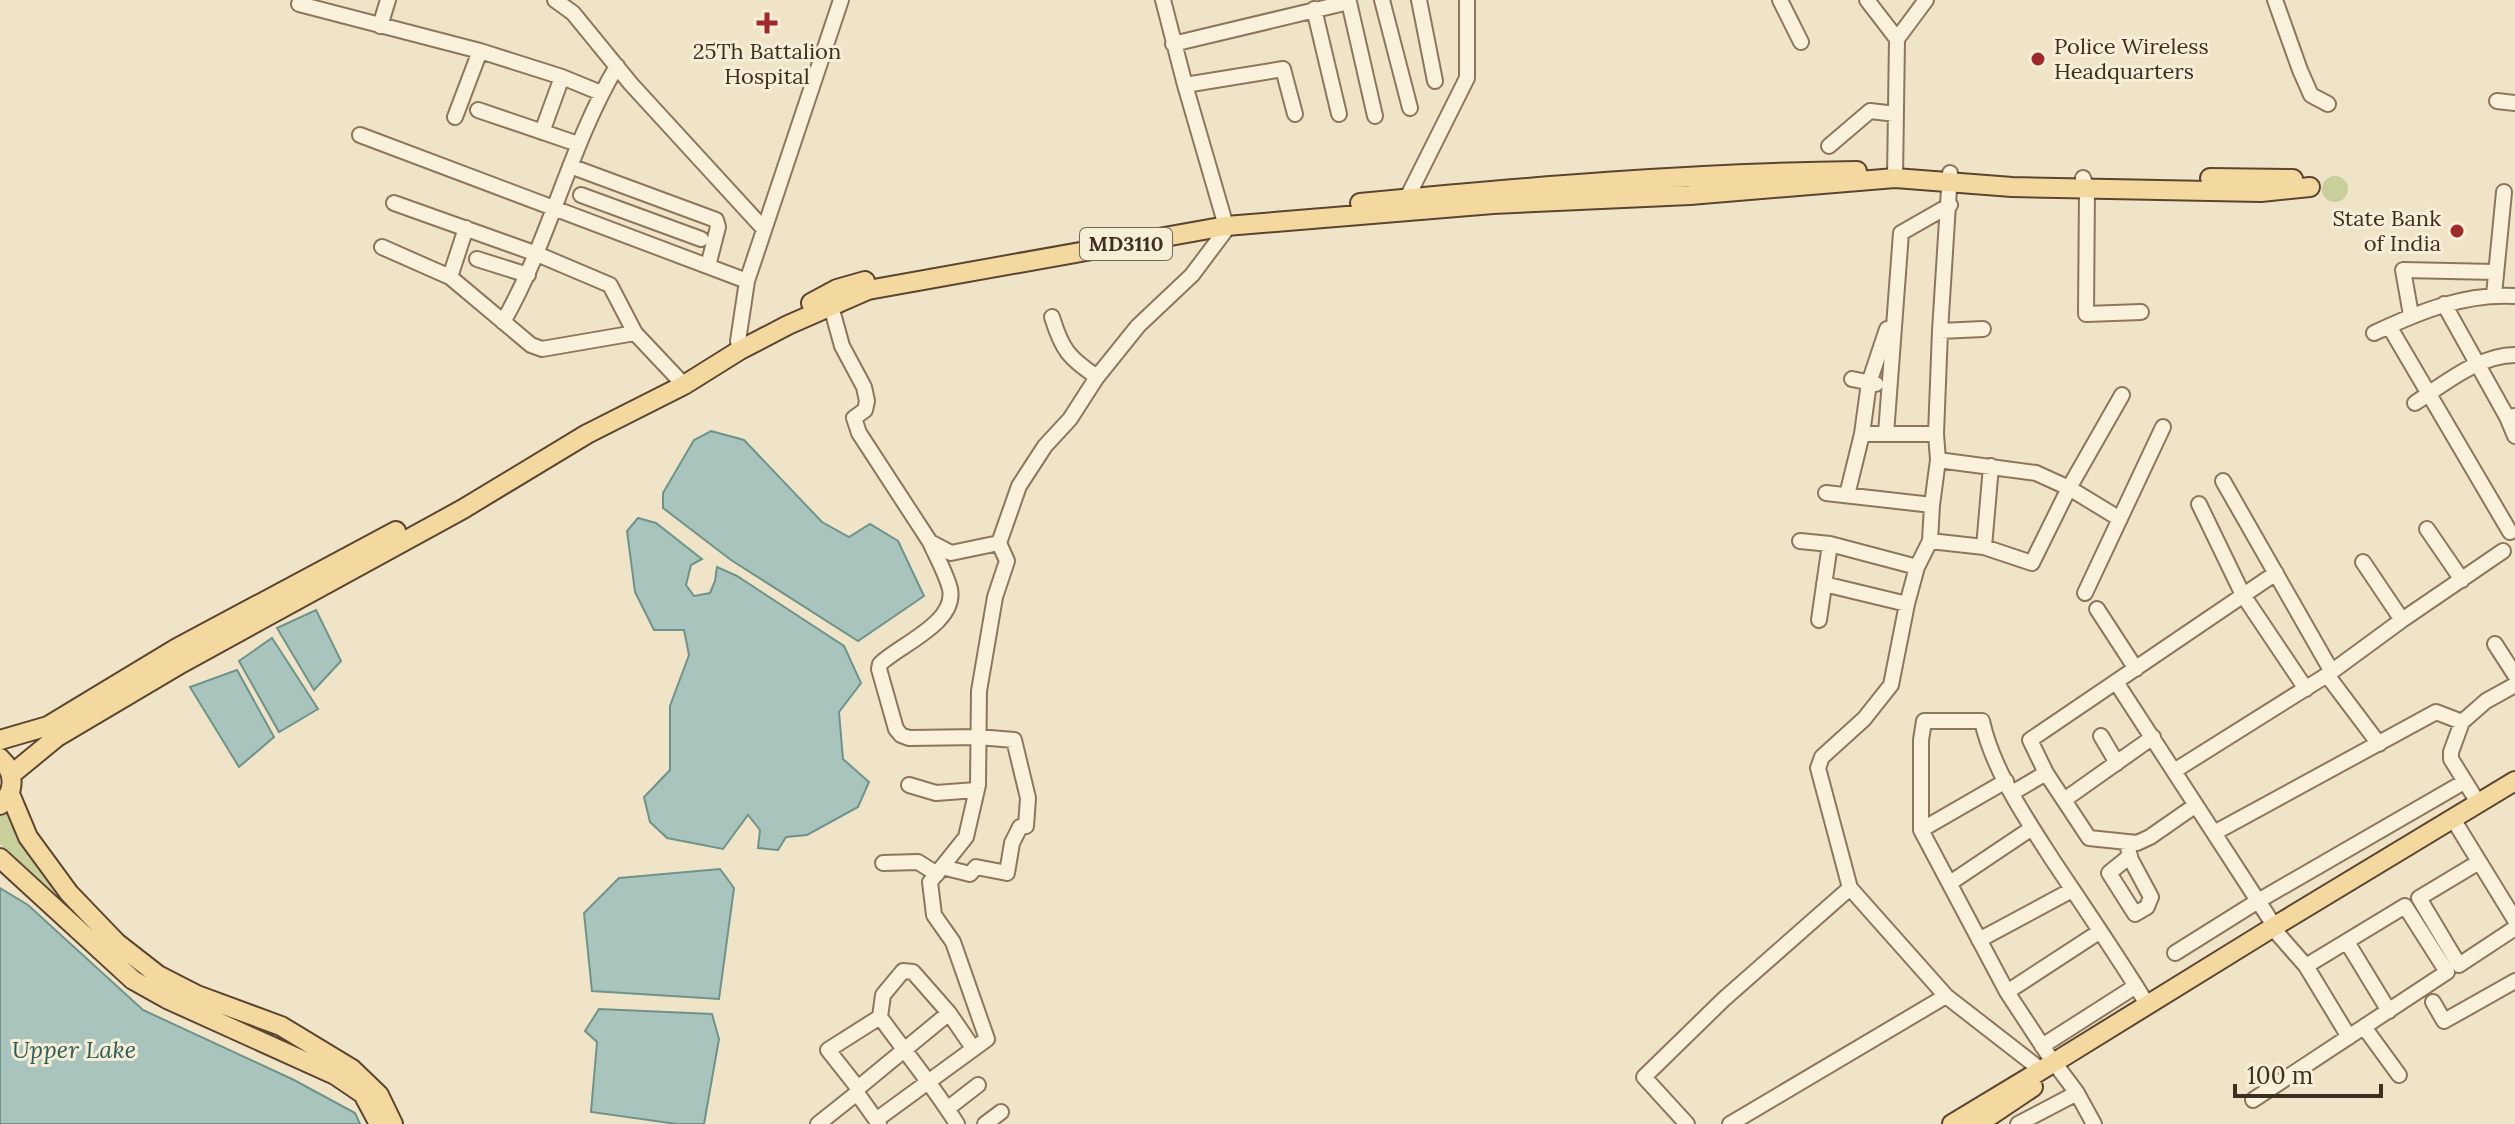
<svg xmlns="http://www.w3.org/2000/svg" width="2515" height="1124" font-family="Lora,serif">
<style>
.green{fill:#c9cf9b}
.water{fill:#a9c4bc;stroke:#6f938a;stroke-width:2}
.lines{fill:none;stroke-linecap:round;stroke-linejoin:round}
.minor-casing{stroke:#8d765c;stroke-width:18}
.major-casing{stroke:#5b4430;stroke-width:22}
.minor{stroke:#faf1dc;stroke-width:14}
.major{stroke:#f3d9a0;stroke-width:18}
.poi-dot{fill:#9e2a2b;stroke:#f7eed8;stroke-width:3}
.labels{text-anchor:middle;stroke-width:6;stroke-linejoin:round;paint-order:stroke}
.shield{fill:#f7eed8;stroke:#756857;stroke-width:2}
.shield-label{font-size:20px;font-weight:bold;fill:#3d2e20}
.poi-label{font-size:22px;fill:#3d2e20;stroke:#f7eed8;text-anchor:start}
.water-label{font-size:24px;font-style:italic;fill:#2f5d5a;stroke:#f7eed8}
</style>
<rect width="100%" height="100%" fill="#f0e4c8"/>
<path class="green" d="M2322 189a13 13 0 1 1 26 0a13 13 0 1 1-26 0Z
M8,808L147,972L143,978L47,894L0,844V811Z"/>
<path class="water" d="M711,431L744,440L822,522L849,537L870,524L898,541L924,596L858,641L731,560L663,508V493L694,440Z
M638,518L656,523L702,559L691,565L686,585L694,596L710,593L715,581L717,567L737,576L844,646L861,683L839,712L843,759L869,782L858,807L807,835L786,837L778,850L758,848L760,830L748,815L723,849L667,838L650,822L644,797L670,770V706L689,655L684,630H654L635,592L627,531Z
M316,610L341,661L314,690L277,628Z
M272,638L318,709L279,732L239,661Z
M237,670L274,737L239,767L190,687Z
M720,869L734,888L719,999L592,991L584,913L619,878Z
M0,888L28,905L143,1010L294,1080L355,1113L360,1124H0Z
M599,1009L712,1014L719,1039L704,1124H677L591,1112L597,1042L585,1031Z"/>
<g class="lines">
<defs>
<path id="minor" d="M555,0L573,13L631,84L763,228
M1163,0L1185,85L1226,226
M1382,0L1410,108
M1419,0L1435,81
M1780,0L1801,42
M1867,0L1897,39
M2275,0L2300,70L2311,95L2328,104
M299,4L480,51
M1314,9L1339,114
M380,26L388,0
M1173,44L1349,2L1375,116
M1185,85L1283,69L1295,114
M2497,101L2515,103
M478,110L578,144
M455,117L480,51L562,77L601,93
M542,132L562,77
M360,135L747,281
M1829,146L1870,111L1896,114
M570,166L716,220L718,227L708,266
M1895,178L1897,39L1926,0
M2083,178L2087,189L2086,314L2141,312
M581,195L701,239
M1407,198L1467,78V0
M394,203L537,254L610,285L635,333L684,385
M382,247L450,277L531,345L542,349L635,333
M477,259L528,275
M450,277L466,228
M2494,295L2504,192
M2444,304L2507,417L2515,416
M831,306L842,346L864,387L867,401L865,410L854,418L859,433L930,542L951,553L999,543
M2411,315L2403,270L2496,272
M1052,317C1062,350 1069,358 1097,377
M503,322C550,240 569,147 617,66
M2389,326L2510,532
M1940,331L1983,329
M2374,333C2419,312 2464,293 2515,296
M740,350L738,341L747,281L841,0
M1852,379L1876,384
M2415,403C2444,384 2479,355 2515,355
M2507,417L2515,436
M1862,434H1936
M1886,434L1901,233L1950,205
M1938,460L2036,473L2069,488L2120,519
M2223,481L2332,672
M1826,493L1932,505
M1847,495L1862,434L1869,383L1887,329
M2199,504L2243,595L2306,689
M2427,529L2462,580
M1800,541L1830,544L1917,567
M1930,541L1984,547L2032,563L2069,488L2122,395
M930,542C936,556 946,573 950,589C957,623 899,645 880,664L879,669L896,729L901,735L909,738L978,737L1014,740L1028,798L1026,826L1020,827L1012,843L1007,873L976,867L970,874L942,867
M1984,547L1991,466
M2363,562L2402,620
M1824,584L1907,604L1917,567L1930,541L1932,505L1938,460L1936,434L1940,331L1950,173
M2085,593L2163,427
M1907,604L1891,685L1864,719L1822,757L1818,768L1850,888L1946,996L2040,1069
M2097,609L2136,669
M1819,620L1830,544
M2495,644L2515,675
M2327,675L2379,744
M2116,682L2275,927
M2462,722L2451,752V759L2479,804
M2101,736L2117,763
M2174,771L2327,675L2402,620L2503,551
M909,785L936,793L976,790
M2012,793L2046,773
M2064,800L2153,737
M2196,805L2150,837L2137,843L2089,838L2046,773L2030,740L2276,573
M2453,819L2515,920
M1921,830L2006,781
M2214,833L2436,712L2462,722L2486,701L2515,685
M2127,842L2130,858L2151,897L2147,907L2135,914L2109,873L2130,856
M2479,862L2419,898L2459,965L2515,928
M883,863L918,862L937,874
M1950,883L2032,828
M2280,923L2277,933L2306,966L2349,1037
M1979,940L2072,890
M2347,942L2389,1011
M2175,953L2258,901L2464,782
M2007,992L2099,932
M2433,1002L2444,1021L2515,981
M2364,1027L2399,1075
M2042,1046L2136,986
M2053,1062L2007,992L1921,830V740L1924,721H1982C1993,770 2025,817 2052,859C2084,907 2117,955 2147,1004
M2059,1069L2077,1093L2094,1124
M858,1088L949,1013
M2253,1100L2447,972L2405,906L2306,966
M947,1109L978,1085
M876,1120L987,1039L953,942L934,915L930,882L966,837L978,785L979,691L995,597L1007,561L999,543L1019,486L1045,446L1070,419L1097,377L1138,326L1192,275L1228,227
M818,1124L857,1093
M879,1124L857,1093L858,1088L828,1050L880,1017
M957,1124C934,1087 906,1053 880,1017L883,995L903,971L913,972L949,1013L973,1048
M985,1124L1001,1112
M1687,1124L1644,1077L1724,999L1850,888
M1730,1124L1946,996
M2018,1124L2077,1093"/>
<path id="major" d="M2210,178L2293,179
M1360,203C1525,187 1691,173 1857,171
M811,303L837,289L865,281
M0,740L48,726L177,648L396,531
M0,758C15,772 16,791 0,805
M12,774L57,737L182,663L463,509L587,434L684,385L740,350L788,325L868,290L1226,226L1493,204L1690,195L1895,178L2012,187L2261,192L2310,187
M10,794L28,837L69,893L117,943L158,975L197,995L281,1026L352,1069L379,1095L393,1124
M0,858L133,980L167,999L335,1075L363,1094L379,1124
M2055,1062L2280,923L2515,781
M1952,1124L2048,1066
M1978,1124L2033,1087"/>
</defs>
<use href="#minor" class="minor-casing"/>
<use href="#major" class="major-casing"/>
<use href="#minor" class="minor"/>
<use href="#major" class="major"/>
</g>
<g class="poi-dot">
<path d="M763 11h8v8h8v8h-8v8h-8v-8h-8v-8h8z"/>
<circle cx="2038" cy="59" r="8"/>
<circle cx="2457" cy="231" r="8"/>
</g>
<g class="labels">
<rect class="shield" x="1080" y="228" width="92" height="32" rx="6"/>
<g class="shield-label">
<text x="1126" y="251">MD3110</text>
</g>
<g class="poi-label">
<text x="2054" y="54">Police Wireless<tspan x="2054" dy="25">Headquarters</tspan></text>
<text x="767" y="59" text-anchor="middle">25Th Battalion<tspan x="767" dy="25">Hospital</tspan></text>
<text x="2441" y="226" text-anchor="end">State Bank<tspan x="2441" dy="25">of India</tspan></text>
</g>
<g class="water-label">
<text x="74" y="1058">Upper Lake</text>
</g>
</g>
<path d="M2235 1084v12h146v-12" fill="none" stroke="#3d2e20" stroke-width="4"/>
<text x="2247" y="1084" font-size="24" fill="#3d2e20" stroke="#f7eed8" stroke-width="6" paint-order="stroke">100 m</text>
</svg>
